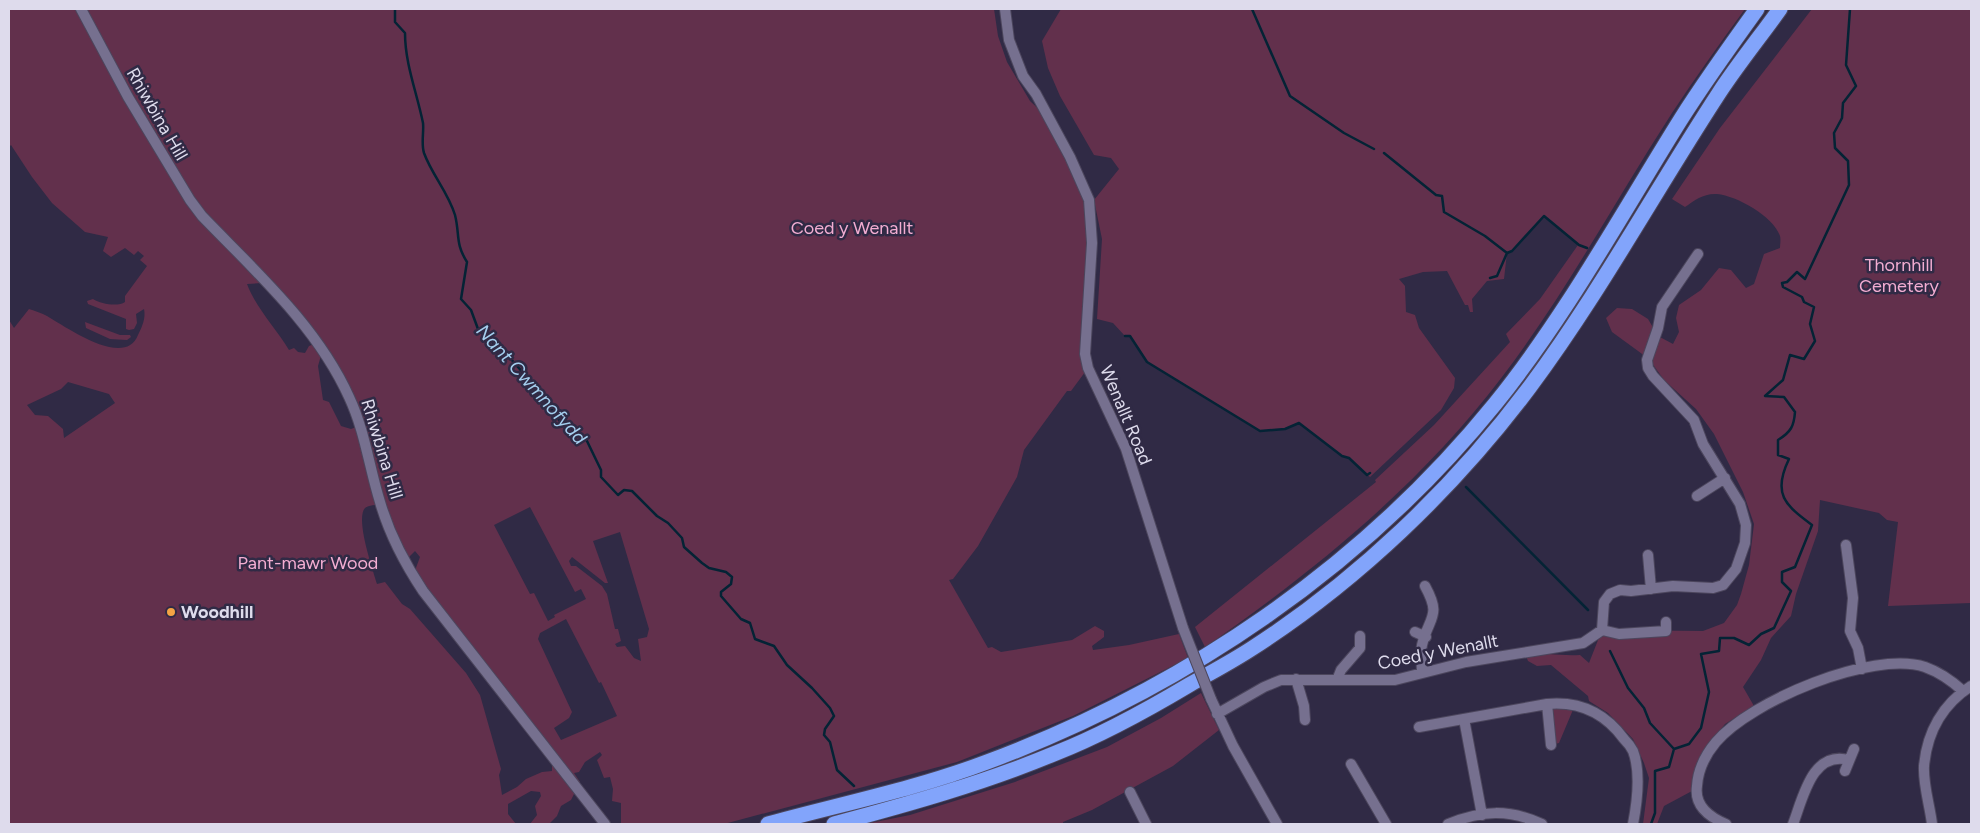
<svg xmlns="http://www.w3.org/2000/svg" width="1980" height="833" font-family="Figtree,sans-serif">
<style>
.green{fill:#62304c;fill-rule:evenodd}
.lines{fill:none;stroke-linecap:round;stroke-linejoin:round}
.stream{stroke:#042335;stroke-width:2.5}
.minor-casing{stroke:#4c465d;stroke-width:12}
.highway-casing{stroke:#4c465d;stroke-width:17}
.minor{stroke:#76708f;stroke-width:10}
.highway{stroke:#82a4fb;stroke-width:15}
.minor-bridge-casing{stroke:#4c465d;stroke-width:12;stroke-linecap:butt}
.minor-bridge{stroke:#76708f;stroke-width:10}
.poi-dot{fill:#f4a344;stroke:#302a45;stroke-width:2}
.labels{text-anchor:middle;stroke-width:5;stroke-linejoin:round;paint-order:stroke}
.street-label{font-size:18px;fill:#dedbec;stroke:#302a45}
.park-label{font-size:18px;fill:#f3add2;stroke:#302a45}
.poi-label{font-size:18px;font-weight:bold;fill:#dedbec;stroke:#302a45;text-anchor:start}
.water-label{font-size:19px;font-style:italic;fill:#a4ceee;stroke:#302a45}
</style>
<rect width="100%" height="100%" fill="#302a45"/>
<path class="green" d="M9,9H994L998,36L1007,62L1030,101L1049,119L1089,200L1088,368L1071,391H1067L1024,450L1017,477L978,546L953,579L949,580L988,648L992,647L1001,652L1072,640L1095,626L1104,631V637L1092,646L1093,650L1129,645L1179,634L1188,658L1073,716L957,762L724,824H621V803L612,801L613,789L610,777L604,778L597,760L602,755L600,752L585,762L579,772L574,773L580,782L571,800L561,806L557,816L549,824H530L537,815L535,806L541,796L540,792L531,791L508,804V814L516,824H9V320L14,328L29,309C35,311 42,313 47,316C66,327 125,369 138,335C142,327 146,318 144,309L136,314L137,323L134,329L129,330L126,329V319L88,304L87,301L93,299C101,304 118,307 125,302V296L147,266L140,260L144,256L138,251L134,255L125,248L111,257L103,251L108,237L85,232L52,203L32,177L11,145L9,147ZM262,283L317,343L309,346L305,353L298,352L294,348L289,350C275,327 256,308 247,284ZM322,352L361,425L351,429L341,426L329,402L323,400L318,366ZM68,382L109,394L115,403L64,438L63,429L48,416L35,415L27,405L61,389ZM380,504L405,561L415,551L420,557L413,576L552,764V771L542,772L526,779L517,787L502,795L499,775L501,769L480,695L466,673L410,609L402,604L385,582L377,584C373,570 355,519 365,508C369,505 376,505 380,504ZM530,507L575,592L581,589L586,599L554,615L555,617L548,621L534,593L530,594L494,525ZM620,532L649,629L647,637L638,639L641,661L634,658L625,646L617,647L615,644L621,641L618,629H615L607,594L602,586L576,566H571L569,561L572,557L605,583H608L593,541ZM566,619L599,683L601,682L617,716L561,740L554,728L569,718L572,712L538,639L540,633Z
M1061,9H1745C1720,43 1695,78 1672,113C1615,201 1566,293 1502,377C1420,485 1316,570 1205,647L1195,627L1376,482L1375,480L1434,425L1510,342L1506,334L1540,299L1578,245L1544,216L1512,251L1507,253L1504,279L1487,281L1472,299L1473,312H1470L1468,305H1465L1447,271L1423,272L1399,279L1405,286L1406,312L1415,315L1419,328L1455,378L1454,388L1441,410L1370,477L1349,458L1342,456L1299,423L1285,429L1260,431L1147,362L1130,336H1125L1113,323L1097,319L1102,239L1094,200L1119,169L1111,158L1094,155L1060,96L1048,68L1042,41Z
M1812,9H1971V603L1888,606L1898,522L1887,520L1879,513L1820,500L1818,531L1796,594L1791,616L1771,638L1761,660L1743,687L1754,706L1725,724L1707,747L1692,791L1664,806L1657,824H1643L1649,778L1644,763L1633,739L1608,713L1589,701L1588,696L1551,665L1537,666L1528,661L1525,653C1545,653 1561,656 1580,655L1589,663L1602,630L1703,631L1724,623L1737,605L1741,594L1749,565L1754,524L1743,492L1714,434L1696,409L1664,380L1649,359L1612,332L1606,318L1617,308L1632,309L1648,319L1658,336L1673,344L1679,332L1676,318L1679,305L1701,290L1719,268L1731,270L1746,288L1754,284L1764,254L1780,248C1780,245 1781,239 1780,236C1773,216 1737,196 1717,194C1704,193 1695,200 1685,207L1672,199L1720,128Z
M85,322L120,335H130L131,337L127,340L110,339L86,328Z
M1201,693L1219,730L1173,766L1092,810L1063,822V824H865L910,815L1015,782L1107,747L1161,718Z
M1547,704L1575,705L1559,743L1551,745Z"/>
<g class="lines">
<path class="stream" d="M395,9V22L405,33C405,64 417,93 423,123C424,132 421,144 424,153C432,175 448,192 455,215C460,235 455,243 467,262L461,299L471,310L478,329L510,358L540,392L558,419L586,439L601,470V477L618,495L624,490L632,491L657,516L668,523L682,538L684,547L702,563L709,568L726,572L732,577L731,584L721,592V596L741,619L750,623L755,639L774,646L787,665L812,688L830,708L834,716L825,729L824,735L830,742L837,770L854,786
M1252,9L1290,96L1344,133L1374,149
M1384,153L1436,195L1442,196L1444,212L1485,236L1507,253
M1490,278L1497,276L1507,253L1512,251L1544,216L1579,245L1587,248
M1125,336H1130L1147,362L1260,431L1285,429L1299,423L1342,456L1349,458L1367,475L1370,473
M1466,487L1588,610
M1610,651L1628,688L1644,708L1650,723L1674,749
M1651,824L1655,813V771L1669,767L1674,749L1689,744L1701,728L1709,692L1701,654L1719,651L1720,638H1734L1749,645L1761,634L1774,628L1791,591L1782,582V572L1795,567L1812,525C1785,505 1772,494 1789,459L1778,455V440C1791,432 1794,426 1795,412L1784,397L1765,396L1783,380L1790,355L1804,359L1815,341L1810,324L1814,307L1804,302L1802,297L1783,287L1782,283L1787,282L1797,272L1805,279L1849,185L1848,161L1835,148L1834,133L1842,118L1843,103L1856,86L1846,65L1850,9"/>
<defs>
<path id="minor" d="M81,9L128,97L190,200L202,216C255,271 317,326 349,397C365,431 369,467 380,502C389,533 405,564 423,591L605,824
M1005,9L1009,40L1023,76L1036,94L1070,157L1089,200L1092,243L1085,354L1088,368L1126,449L1183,628
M1697,496L1725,478
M1846,545L1853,598L1850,631L1858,648L1862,669
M1648,555L1651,589
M1602,630L1619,634L1666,631V622
M1415,632L1426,637
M1422,673C1422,664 1420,654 1422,645C1429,616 1442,617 1425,586
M1296,679L1304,706L1305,720
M1337,680L1341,670L1360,648V636
M1211,699L1233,746L1277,824
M1547,704L1551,745
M1217,714L1264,687L1281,680H1395L1466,662L1583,643L1602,630L1604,602L1610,594L1620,590L1631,591L1673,586L1713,588L1723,585L1736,569L1745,543L1746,525L1740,504L1703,444L1694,420L1653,376L1648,368L1647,360L1658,328L1662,307L1698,254
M1464,719L1482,815
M1419,727L1547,704C1579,701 1605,713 1624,739C1627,742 1631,747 1633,751C1641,772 1637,803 1633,824
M1351,764L1386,824
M1845,771L1854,749
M1130,792L1146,824
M1448,824C1482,810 1509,809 1542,824
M1726,824C1709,817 1694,806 1697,786C1698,770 1706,754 1716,742C1751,701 1872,650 1925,667C1939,672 1952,681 1963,691
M1793,824C1803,798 1812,750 1849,760
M1932,824C1930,806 1923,785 1924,766C1927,732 1943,704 1971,686"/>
<path id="highway" d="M768,824C841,804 916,789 987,762C1183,689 1362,568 1495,404C1566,316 1621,215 1681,119C1705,81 1731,45 1757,9
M834,824C909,804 984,783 1056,753C1102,735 1147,710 1189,685C1210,673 1231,662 1251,649C1357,581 1454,488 1529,388C1599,294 1655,191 1719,93C1738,64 1760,37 1780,9"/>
</defs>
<use href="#minor" class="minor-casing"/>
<use href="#highway" class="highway-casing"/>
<use href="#minor" class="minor"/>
<use href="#highway" class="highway"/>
<defs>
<path id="minor-bridge" d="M1183,628L1211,699"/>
</defs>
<use href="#minor-bridge" class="minor-bridge-casing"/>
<use href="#minor-bridge" class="minor-bridge"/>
</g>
<circle class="poi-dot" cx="171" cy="612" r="5"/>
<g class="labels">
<g class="street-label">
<text transform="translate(157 114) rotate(60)" y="6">Rhiwbina Hill</text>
<text transform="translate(1126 415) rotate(67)" y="6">Wenallt Road</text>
<text transform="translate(382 449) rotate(73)" y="6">Rhiwbina Hill</text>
<text transform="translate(1438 652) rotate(-11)" y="6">Coed y Wenallt</text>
</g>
<g class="park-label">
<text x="852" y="234">Coed y Wenallt</text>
<text x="1899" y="271">Thornhill<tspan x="1899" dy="21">Cemetery</tspan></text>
<text x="308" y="569">Pant-mawr Wood</text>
</g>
<g class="poi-label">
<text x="181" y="618">Woodhill</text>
</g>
<g class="water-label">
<text transform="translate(532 384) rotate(48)" y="7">Nant Cwmnofydd</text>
</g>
</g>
<rect width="1980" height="833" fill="none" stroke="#dedbec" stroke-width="20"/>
</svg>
